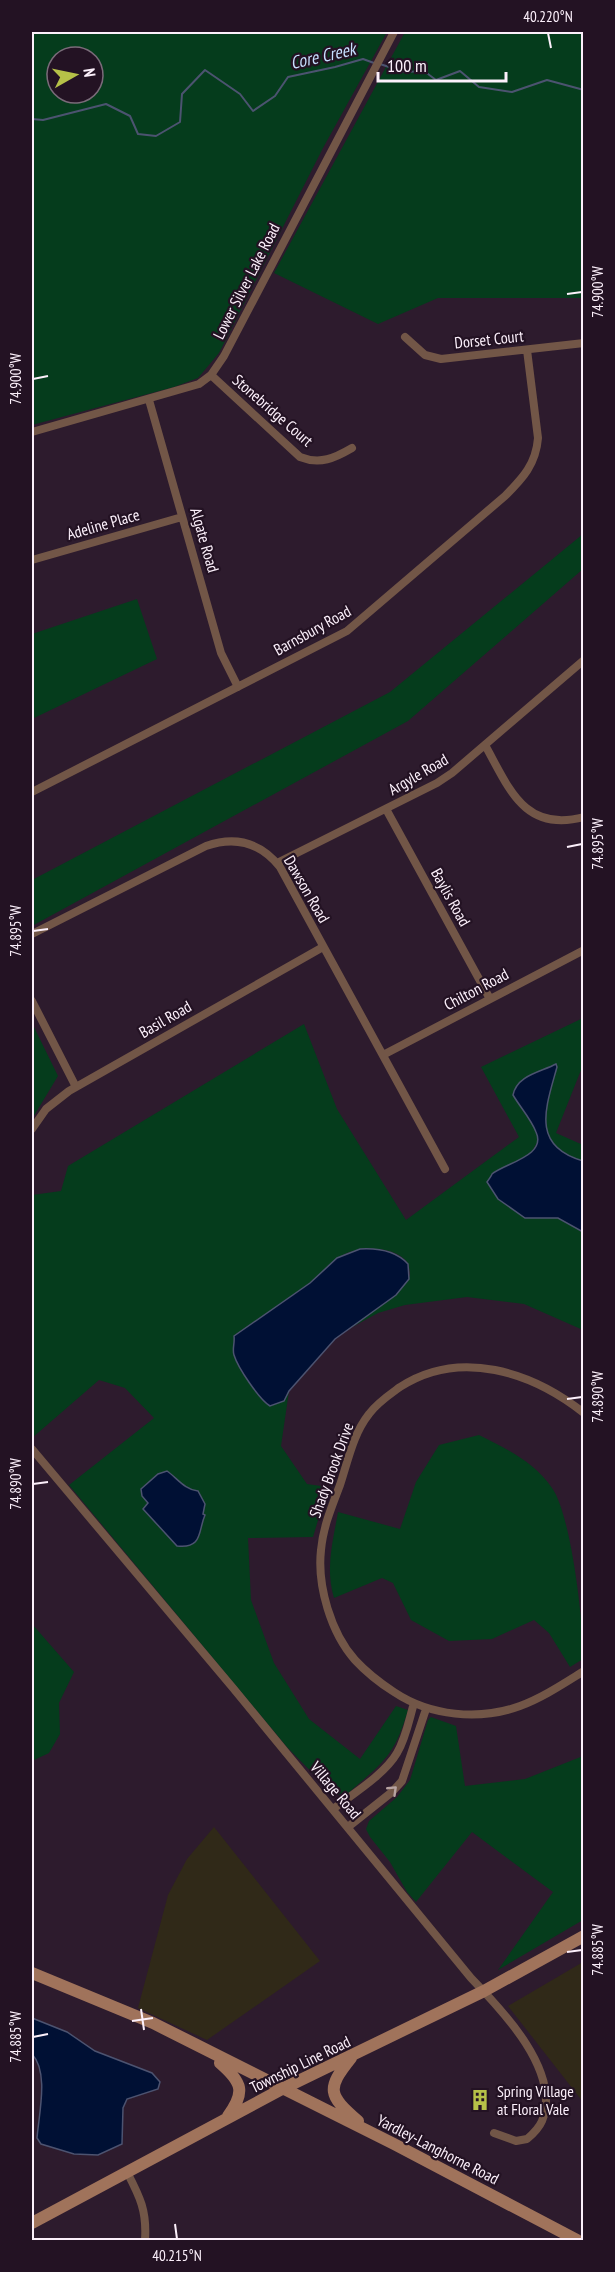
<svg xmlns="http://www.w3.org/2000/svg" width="615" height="2272" font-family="'PT Sans Narrow',sans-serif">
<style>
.commercial{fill:#302918}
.green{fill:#053c1c;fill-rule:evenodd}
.water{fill:#001034;stroke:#4c5370;stroke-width:1.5}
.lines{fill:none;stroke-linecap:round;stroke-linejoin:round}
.stream{stroke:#4c5370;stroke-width:2}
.street{stroke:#725647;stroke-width:8}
.secondary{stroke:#a0735b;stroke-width:12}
.oneway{stroke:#b7a3a1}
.ticks{fill:none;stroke:#fcf0fb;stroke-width:2}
.labels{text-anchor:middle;stroke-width:4.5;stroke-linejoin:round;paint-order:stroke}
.street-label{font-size:16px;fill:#fcf0fb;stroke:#231223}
.poi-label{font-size:16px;fill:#fcf0fb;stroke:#231223;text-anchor:start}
.water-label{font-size:18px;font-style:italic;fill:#c7dfff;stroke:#231223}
.neatline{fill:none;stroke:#fcf0fb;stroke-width:2}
.ticks-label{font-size:15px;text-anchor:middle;fill:#fcf0fb}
</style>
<rect width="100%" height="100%" fill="#2d1b2d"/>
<path class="commercial" d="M214,1827L320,1961L207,2040L138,2008L168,1895L187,1859Z
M583,1962V2102L508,2006Z"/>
<path class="green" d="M32,32H387L323,148L219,353L198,378L174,387L32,425V129L33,127L32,115ZM57,57H93V93H57Z
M405,32H583V298H438L378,324L274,273Z
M583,534V569L408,721L32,926V880L390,692Z
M137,599L157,659L32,719V634Z
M583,1018V1065L556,1133L583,1145V1161C529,1146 547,1105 555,1064L514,1090L513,1095L537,1132L538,1141L531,1153L525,1217L558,1218L583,1232V1330L524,1304L467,1297L405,1305L378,1313L345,1331L396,1295L410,1275C410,1271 409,1266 407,1262C395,1246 361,1246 345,1254C331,1260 322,1274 310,1284C286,1301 261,1317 236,1334C231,1362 249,1382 265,1403L287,1396L289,1391L281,1446L307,1484L328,1487L313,1537L248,1538L251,1600L274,1663L309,1719L360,1759L396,1706L408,1710C394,1758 382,1763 346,1795H338L330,1791L287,1747L69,1485L154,1418L125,1388L99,1380L32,1438V1195L61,1191L68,1166L304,1024L337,1109L406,1220L519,1137L481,1067Z
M32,1023L58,1076L32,1119Z
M479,1435C507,1449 534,1462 552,1488C571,1514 584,1625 583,1659L570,1667L549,1633L534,1620L492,1639L449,1641L411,1620L393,1583L382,1578L334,1598C325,1568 333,1541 338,1512L400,1529L416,1482L439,1445Z
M32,1621L33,1625L74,1672L59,1703L60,1734L49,1753L32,1761Z
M431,1717L456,1726L465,1786L525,1779L583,1756V1920L498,1970L553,1892L472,1832L416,1902L407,1892L390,1862L370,1837L366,1829L369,1821L397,1797L410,1780L428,1720Z"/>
<path class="water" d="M556,1064L557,1067C546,1107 530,1146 583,1161V1232L558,1218H525L498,1199L487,1182C487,1182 492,1175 492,1174C505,1163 547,1156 536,1132C531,1119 520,1107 513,1095C517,1075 541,1072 556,1064Z
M360,1249C377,1248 396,1251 408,1264L409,1279L396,1295L335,1339L289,1391L284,1401L270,1406C259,1399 238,1368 234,1355C232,1349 235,1343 234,1336L310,1283L337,1258Z
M167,1471C177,1478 185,1490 198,1491L205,1504L203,1514L205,1515C198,1531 203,1549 177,1546L143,1509L148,1503L142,1496L141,1489L158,1474Z
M32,2018L67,2032L95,2051L152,2073L160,2082L158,2089L127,2099L123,2108L122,2144L98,2155L74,2154L41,2144L37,2138C39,2113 49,2072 32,2054Z"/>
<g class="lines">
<path class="stream" d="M380,64L404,72L424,71L436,80L460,71L479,87L512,92L547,80L584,90
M32,119L43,120L106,104L130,116L138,134L156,136L180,122L182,94L205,70L240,94L253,111L275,96L288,77L335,67L363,59L374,63"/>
<path class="street" d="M405,337L425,355L441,359L584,343
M211,375L300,457C320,465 335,458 352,448
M149,400L221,653L238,687
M32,432L199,384L211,375L224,356L394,32
M32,560L182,517
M485,745C509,788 524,833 584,817
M32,792L347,631L505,496C523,478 536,464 538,438L527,350
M386,809L490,999
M277,863L437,783L452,773L584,660
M32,934L206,846C235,836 260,842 280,867L445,1169
M32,1001L76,1087
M383,1055L584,950
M32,1129L46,1109L69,1091L323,947
M584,1413C532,1372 460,1348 400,1387C389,1395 377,1403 369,1414C353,1434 348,1461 340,1485C332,1506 323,1527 321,1550C317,1586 331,1633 355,1660C367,1673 380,1683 394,1692C430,1716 479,1721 520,1706C542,1698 563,1684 584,1671
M32,1449L233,1688L471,1978C502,2010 562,2072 542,2121C539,2128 533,2134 527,2139L516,2141L494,2133
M333,1809C353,1794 385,1774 397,1753C406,1738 409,1720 414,1703
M348,1827L392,1792L402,1781L426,1709
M127,2172C140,2197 147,2211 145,2240"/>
<path class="secondary" d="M32,1973L153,2023L394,2144L577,2240
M351,2058C326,2089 328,2095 358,2121
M220,2063C242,2082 246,2092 228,2116
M32,2223L282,2089L484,1991L584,1936"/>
</g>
<defs><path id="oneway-chevron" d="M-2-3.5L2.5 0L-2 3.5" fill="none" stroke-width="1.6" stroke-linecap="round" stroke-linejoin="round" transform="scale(1.5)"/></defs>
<use class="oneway" href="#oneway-chevron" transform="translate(393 1790) rotate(-44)"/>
<path class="ticks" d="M548,33L551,48M567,294L582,292M33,379L48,376M567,847L582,844M33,931L48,929M567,1399L582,1397M33,1484L48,1482M567,1952L582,1950M141,2009L144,2030M132,2021L153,2018M33,2037L48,2034M175,2224L177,2239"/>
<defs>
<symbol id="building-bare" viewBox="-9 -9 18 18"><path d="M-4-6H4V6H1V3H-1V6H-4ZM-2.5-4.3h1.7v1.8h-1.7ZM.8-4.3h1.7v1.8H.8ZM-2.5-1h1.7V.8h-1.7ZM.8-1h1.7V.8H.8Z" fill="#b6c148" stroke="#231223" stroke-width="2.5" paint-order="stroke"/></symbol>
</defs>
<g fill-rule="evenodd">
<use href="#building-bare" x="465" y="2085" width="30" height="30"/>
</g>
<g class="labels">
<g class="street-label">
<text transform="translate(246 281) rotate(-63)" y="6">Lower Silver Lake Road</text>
<text transform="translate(489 339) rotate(-6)" y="6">Dorset Court</text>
<text transform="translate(273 410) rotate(41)" y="6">Stonebridge Court</text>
<text transform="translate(103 524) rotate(-16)" y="6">Adeline Place</text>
<text transform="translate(205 540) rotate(74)" y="6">Algate Road</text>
<text transform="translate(312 630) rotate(-29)" y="6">Barnsbury Road</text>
<text transform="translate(418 774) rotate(-30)" y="6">Argyle Road</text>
<text transform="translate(307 889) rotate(60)" y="6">Dawson Road</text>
<text transform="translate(451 897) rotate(61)" y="6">Baylis Road</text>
<text transform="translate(476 989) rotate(-28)" y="6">Chilton Road</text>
<text transform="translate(165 1019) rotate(-30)" y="6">Basil Road</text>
<text transform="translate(331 1470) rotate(-70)" y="6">Shady Brook Drive</text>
<text transform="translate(336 1790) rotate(50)" y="6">Village Road</text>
<text transform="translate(300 2064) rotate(-26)" y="6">Township Line Road</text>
<text transform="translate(438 2149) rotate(27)" y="6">Yardley-Langhorne Road</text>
</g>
<g class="poi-label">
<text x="497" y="2097">Spring Village<tspan x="497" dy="18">at Floral Vale</tspan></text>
</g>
<g class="water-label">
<text transform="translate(323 56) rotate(-13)" y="6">Core Creek</text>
</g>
</g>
<rect width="615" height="2272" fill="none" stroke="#231223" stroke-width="66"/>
<g transform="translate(75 75) rotate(81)"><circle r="28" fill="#231223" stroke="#7a6b79" stroke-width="1.5"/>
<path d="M0-4.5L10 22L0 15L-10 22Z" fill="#b6c148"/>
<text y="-9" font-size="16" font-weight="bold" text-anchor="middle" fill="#fcf0fb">N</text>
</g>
<path d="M378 72v9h128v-9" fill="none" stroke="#fcf0fb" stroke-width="3"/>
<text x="387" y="72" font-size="18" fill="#fcf0fb" stroke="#231223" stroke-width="4.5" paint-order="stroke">100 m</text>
<rect x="33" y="33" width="549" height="2206" class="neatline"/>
<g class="ticks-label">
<text x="548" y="22">40.220°N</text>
<text transform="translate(598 292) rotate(-90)" y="5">74.900°W</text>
<text transform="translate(16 379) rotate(-90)" y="5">74.900°W</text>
<text transform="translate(598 844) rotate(-90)" y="5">74.895°W</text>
<text transform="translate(16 931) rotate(-90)" y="5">74.895°W</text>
<text transform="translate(598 1397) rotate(-90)" y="5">74.890°W</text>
<text transform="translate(16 1484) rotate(-90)" y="5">74.890°W</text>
<text transform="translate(598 1950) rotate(-90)" y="5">74.885°W</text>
<text transform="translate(16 2037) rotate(-90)" y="5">74.885°W</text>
<text x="177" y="2261">40.215°N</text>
</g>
</svg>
